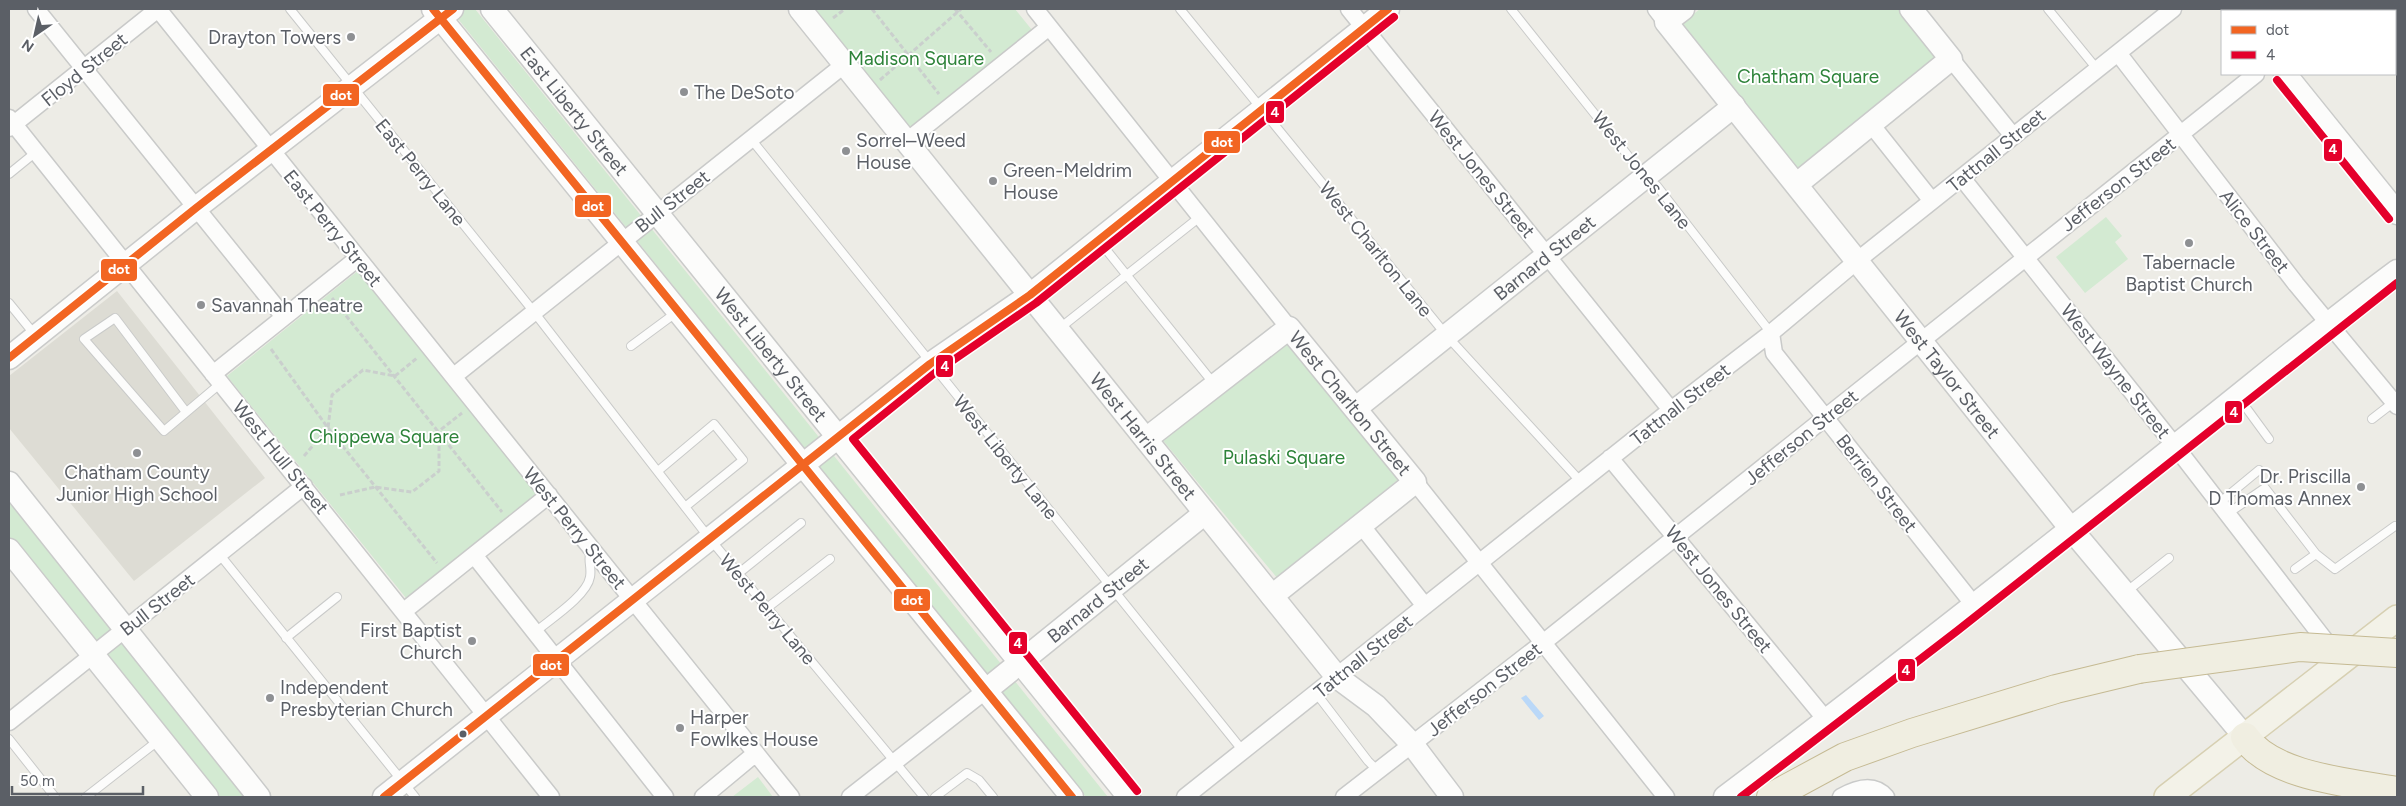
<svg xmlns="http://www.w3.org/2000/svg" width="2406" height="806" font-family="Figtree,sans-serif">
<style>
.education{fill:#dddcd4}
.green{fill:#d3ead2}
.water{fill:#bad8f8}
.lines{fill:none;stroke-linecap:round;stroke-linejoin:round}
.lane-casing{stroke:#c9cac9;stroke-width:10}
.street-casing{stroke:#c9cac9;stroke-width:19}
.secondary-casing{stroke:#cacbca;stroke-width:25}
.primary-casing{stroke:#d7d0b2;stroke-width:28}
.highway-casing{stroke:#c5ba93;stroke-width:30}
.path{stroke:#cacfcd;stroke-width:3;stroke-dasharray:5 2.5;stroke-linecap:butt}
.lane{stroke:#fcfcfb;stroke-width:8}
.street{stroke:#fcfcfb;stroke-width:16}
.secondary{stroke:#fcfcfb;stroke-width:22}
.primary{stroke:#f3f2e8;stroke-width:25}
.highway{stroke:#f0eee1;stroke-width:28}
.highway-bridge-casing{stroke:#c5ba93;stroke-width:30;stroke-linecap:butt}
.highway-bridge{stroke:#f0eee1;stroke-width:28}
.bus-1-casing{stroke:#fff;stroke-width:11}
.bus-2-casing{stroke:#fff;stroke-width:11}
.bus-1{stroke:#f26522;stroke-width:8}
.bus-2{stroke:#e4002b;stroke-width:8}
.poi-dot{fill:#8e9093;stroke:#fff;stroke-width:2}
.bus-dot{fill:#5b5f66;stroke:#fff;stroke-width:2}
.labels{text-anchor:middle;stroke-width:4;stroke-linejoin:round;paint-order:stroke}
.poi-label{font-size:19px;fill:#5b5f66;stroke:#fff;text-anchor:start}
.park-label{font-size:19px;fill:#2d8339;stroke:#fff}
.street-label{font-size:19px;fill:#5b5f66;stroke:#fff}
.line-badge{stroke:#fff;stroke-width:2}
.badge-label{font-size:14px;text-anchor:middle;font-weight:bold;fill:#fff}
</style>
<rect width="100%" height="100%" fill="#edece6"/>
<path class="education" d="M117,291L265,478L134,581L9,428V376Z"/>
<path class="green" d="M450,9H475L1108,797H1086Z
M812,9H1015L1032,30L910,129Z
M1700,9H1917L1951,50L1797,171L1681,24Z
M2106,217L2122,236L2115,242L2128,259L2085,293L2056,257Z
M359,270L537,494L406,598L227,376Z
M1288,333L1405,474L1278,579L1161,438Z
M9,477L263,797H209L9,551Z
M758,777L773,797H732Z"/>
<path class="water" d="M1526,695L1544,716L1539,720L1521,698Z"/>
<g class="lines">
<defs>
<path id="lane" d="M290,9L534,312L710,539L924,797
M1180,9L1447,336L1581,482
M1511,9L1645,177L1657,186L1771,333
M2048,9L2097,69
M2388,9L2390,11
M2395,16L2397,19
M751,139L1243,751
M9,174L36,152
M1100,242L1214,384
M9,303L35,335
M1060,328L1201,216
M631,346L677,312
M2239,398L2269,439
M186,412L115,318L84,339L164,431L221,383
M2372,419L2394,402
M658,471L714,424L743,460L685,507
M2219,503L2259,470
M2227,514L2265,488L2316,554L2295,569
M2316,554L2335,569L2395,526
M220,555L415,797
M739,573L801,523
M2126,592L2169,558
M767,608L830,559
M534,633C549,620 587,596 590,577C592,567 587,559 591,550
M286,638L337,597
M1316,693L1368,761L1378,771
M9,739L55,797
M86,797L159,740
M935,797L967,773L979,780L993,797"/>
<path id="street" d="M36,9L284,317
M1035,9L1289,328
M1349,9L1671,410
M1656,9L1666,22
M2335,11L2338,9
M2118,53L2296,284L2397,406
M1951,59L2013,136
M9,118L551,797
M1870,123L1932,201
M9,128L158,9L791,797
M907,141L1049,27
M1962,178L2175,446L2334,652
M1771,333L1774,353L1974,605
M213,374L358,258
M454,376L845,64
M1610,458L1827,721
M1415,482L1666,797
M1361,525L1425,606
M474,555L665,797
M404,611L549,495
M9,722L304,486
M703,797L756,753
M850,797L985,691
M1185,797L1671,410L1771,333L1858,260L2173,9
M1344,797L1544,642L2256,74
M1841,797C1855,789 1873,782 1886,797"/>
<g id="secondary">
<path d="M433,9L1072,797"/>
<path id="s1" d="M492,9L1129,797"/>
<path id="s2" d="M800,9L1337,677L1376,706L1412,744L1452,797"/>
<path id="s3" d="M1683,9L1666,22L2071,529L2245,737"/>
<path d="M2233,9L2235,11"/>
<path d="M2285,74L2397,213"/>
<path d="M1797,184L1951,59L1911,9"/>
<path d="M9,358L196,208L452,9"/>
<path id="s4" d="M1356,408L1734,106"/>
<path id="s5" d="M1146,439L1289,328L1415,482L1272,596"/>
<path d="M9,483L259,797"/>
<path d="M9,550L207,797"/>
<path id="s6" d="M985,691L1205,513"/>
<path d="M384,797L930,364L1030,295L1388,9"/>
<path d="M1725,797C1877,683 2026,565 2175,446C2249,388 2321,327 2397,271"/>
</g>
<path id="primary" d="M2167,797L2397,618"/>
<path id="highway" d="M2245,737C2271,777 2353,783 2397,791
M1771,797L1845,757L1912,733L2056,689L2139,669"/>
</defs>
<use href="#lane" class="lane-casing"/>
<use href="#street" class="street-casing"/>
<use href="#secondary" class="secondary-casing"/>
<use href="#primary" class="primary-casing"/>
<use href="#highway" class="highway-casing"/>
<path class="path" d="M872,9L939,94
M955,9L991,52
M833,18L845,9
M880,80L961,9
M332,298L502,512
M271,349L328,428L437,563
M304,456L328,428L332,395L363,370L395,376L417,358
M340,495L375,487L412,492L439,471V431L462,413"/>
<use href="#lane" class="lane"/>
<use href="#street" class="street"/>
<use href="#secondary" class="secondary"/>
<use href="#primary" class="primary"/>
<use href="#highway" class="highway"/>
<defs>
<path id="highway-bridge" d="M2139,669L2300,647L2397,653"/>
</defs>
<use href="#highway-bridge" class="highway-bridge-casing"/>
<use href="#highway-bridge" class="highway-bridge"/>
<defs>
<path id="bus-1" d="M433,9L1072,797
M9,358L196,208L453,9
M384,797L930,364L1030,295L1388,9"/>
<path id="bus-2" d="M2277,80L2389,219
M1137,791L853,439L936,372L1036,303L1394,17
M1741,797L1957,631L2397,283"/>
</defs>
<use href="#bus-1" class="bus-1-casing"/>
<use href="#bus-2" class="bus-2-casing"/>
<use href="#bus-1" class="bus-1"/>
<use href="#bus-2" class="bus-2"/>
</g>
<g class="poi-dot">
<circle cx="351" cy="37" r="5"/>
<circle cx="684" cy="92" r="5"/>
<circle cx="846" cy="151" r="5"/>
<circle cx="993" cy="181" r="5"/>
<circle cx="2189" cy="243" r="5"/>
<circle cx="201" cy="305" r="5"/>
<circle cx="137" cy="453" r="5"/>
<circle cx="2361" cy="487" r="5"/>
<circle cx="472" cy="641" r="5"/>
<circle cx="270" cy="698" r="5"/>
<circle cx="680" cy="728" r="5"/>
</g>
<circle class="bus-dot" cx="463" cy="734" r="4.5"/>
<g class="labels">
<g class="poi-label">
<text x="341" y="44" text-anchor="end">Drayton Towers</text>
<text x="694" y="99">The DeSoto</text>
<text x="856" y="147">Sorrel–Weed<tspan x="856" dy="22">House</tspan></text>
<text x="1003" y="177">Green-Meldrim<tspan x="1003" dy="22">House</tspan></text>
<text x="2189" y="269" text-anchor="middle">Tabernacle<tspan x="2189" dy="22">Baptist Church</tspan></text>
<text x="211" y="312">Savannah Theatre</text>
<text x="137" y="479" text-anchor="middle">Chatham County<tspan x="137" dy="22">Junior High School</tspan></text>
<text x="2351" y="483" text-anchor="end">Dr. Priscilla<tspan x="2351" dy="22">D Thomas Annex</tspan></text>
<text x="462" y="637" text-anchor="end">First Baptist<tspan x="462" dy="22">Church</tspan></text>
<text x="280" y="694">Independent<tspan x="280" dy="22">Presbyterian Church</tspan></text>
<text x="690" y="724">Harper<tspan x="690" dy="22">Fowlkes House</tspan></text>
</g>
<g class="park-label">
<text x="916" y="65">Madison Square</text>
<text x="1808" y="83">Chatham Square</text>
<text x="384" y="443">Chippewa Square</text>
<text x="1284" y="464">Pulaski Square</text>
</g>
<g class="street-label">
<text transform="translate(84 69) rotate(-39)" y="7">Floyd Street</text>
<text dy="7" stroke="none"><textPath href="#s1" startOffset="131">East Liberty Street</textPath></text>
<text transform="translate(1996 150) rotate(-39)" y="7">Tattnall Street</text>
<text transform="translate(1642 170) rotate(51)" y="7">West Jones Lane</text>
<text transform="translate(421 172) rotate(51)" y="7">East Perry Lane</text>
<text transform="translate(1482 174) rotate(51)" y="7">West Jones Street</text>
<text transform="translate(2118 184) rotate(-38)" y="7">Jefferson Street</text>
<text transform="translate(672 201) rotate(-38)" y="7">Bull Street</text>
<text transform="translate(333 228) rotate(51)" y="7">East Perry Street</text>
<text transform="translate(2255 231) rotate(52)" y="7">Alice Street</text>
<text transform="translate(1376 249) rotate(51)" y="7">West Charlton Lane</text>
<text dy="7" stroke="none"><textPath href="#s4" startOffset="241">Barnard Street</textPath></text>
<text dy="7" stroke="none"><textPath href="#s1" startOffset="444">West Liberty Street</textPath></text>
<text transform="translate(2116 371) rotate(52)" y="7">West Wayne Street</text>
<text dy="7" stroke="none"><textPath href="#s3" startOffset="472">West Taylor Street</textPath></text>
<text dy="7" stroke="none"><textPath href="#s5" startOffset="278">West Charlton Street</textPath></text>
<text transform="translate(1680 404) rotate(-38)" y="7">Tattnall Street</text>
<text dy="7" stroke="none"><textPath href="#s2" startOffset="548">West Harris Street</textPath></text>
<text transform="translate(1801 437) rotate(-39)" y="7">Jefferson Street</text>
<text transform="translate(281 457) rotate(51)" y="7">West Hull Street</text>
<text transform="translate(1006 457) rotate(51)" y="7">West Liberty Lane</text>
<text transform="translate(1877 483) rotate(52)" y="7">Berrien Street</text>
<text transform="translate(575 528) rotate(51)" y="7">West Perry Street</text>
<text transform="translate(1719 589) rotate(51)" y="7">West Jones Street</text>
<text dy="7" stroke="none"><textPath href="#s6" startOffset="145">Barnard Street</textPath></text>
<text transform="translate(157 604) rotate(-38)" y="7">Bull Street</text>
<text transform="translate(768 609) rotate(50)" y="7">West Perry Lane</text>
<text transform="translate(1363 656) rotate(-39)" y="7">Tattnall Street</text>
<text transform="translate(1484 689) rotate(-38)" y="7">Jefferson Street</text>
</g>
</g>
<g class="line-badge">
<rect x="322" y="83" width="38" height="24" rx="5" fill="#f26522"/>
<rect x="1265" y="100" width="20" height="24" rx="5" fill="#e4002b"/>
<rect x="1203" y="130" width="38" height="24" rx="5" fill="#f26522"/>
<rect x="2323" y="138" width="20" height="24" rx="5" fill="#e4002b"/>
<rect x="574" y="194" width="38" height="24" rx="5" fill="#f26522"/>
<rect x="100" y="258" width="38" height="24" rx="5" fill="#f26522"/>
<rect x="935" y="354" width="19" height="24" rx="5" fill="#e4002b"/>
<rect x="2224" y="400" width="19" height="24" rx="5" fill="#e4002b"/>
<rect x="893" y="588" width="38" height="24" rx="5" fill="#f26522"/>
<rect x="1008" y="631" width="20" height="24" rx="5" fill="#e4002b"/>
<rect x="532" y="653" width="38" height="24" rx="5" fill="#f26522"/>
<rect x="1897" y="658" width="19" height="24" rx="5" fill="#e4002b"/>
</g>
<g class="badge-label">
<text x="341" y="100">dot</text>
<text x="1275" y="117">4</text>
<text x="1222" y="147">dot</text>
<text x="2333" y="154">4</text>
<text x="593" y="211">dot</text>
<text x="119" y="274">dot</text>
<text x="945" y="371">4</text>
<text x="2234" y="417">4</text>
<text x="912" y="605">dot</text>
<text x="1018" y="648">4</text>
<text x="551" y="670">dot</text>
<text x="1906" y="675">4</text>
</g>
<rect width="2406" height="806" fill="none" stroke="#5b5f66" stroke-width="20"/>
<rect x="2221" y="10" width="175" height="65" fill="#ffffff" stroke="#bdbfc2"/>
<rect x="2231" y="26" width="25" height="8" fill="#f26522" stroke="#bdbfc2"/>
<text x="2266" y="35" font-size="15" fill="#5b5f66">dot</text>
<rect x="2231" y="51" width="25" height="8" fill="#e4002b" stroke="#bdbfc2"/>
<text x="2266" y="60" font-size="15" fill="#5b5f66">4</text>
<g transform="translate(35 35) rotate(214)" stroke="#ffffff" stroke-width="4" paint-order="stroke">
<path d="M0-4L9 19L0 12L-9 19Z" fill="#5b5f66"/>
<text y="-8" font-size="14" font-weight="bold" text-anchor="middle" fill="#5b5f66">N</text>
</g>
<path d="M12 786v8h131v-8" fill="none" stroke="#5b5f66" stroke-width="2.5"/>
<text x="20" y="786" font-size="15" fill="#5b5f66" stroke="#ffffff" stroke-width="4" paint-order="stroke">50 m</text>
</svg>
